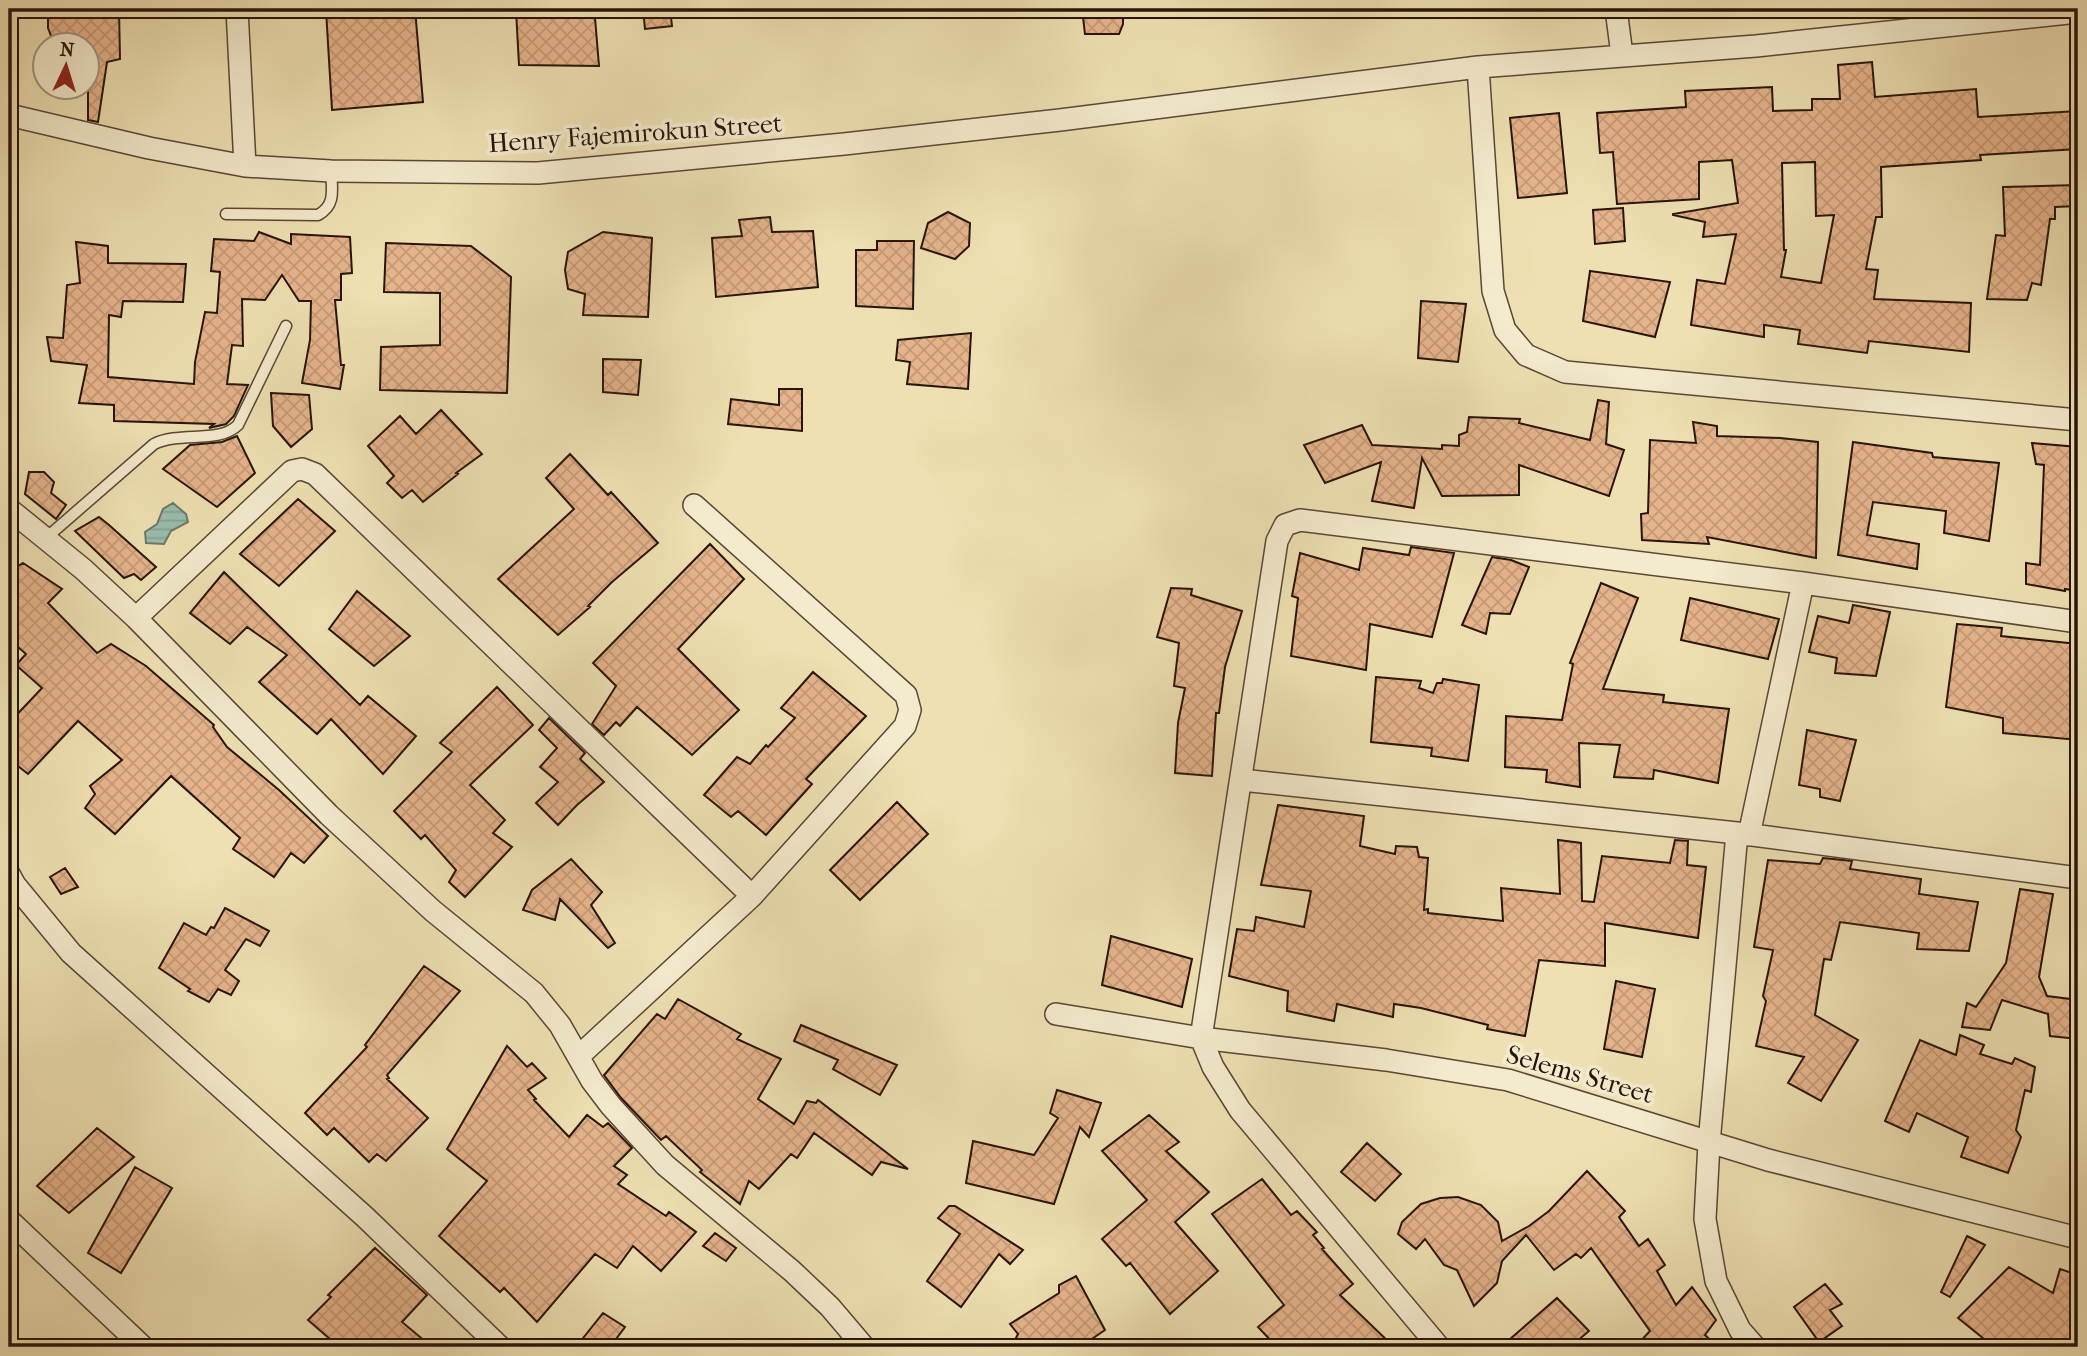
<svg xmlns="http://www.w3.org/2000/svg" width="2087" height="1356" font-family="'IM FELL French Canon',serif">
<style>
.water{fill:url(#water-rules);stroke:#6c796c;stroke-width:2}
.building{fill:url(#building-cross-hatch);stroke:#28140a;stroke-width:2;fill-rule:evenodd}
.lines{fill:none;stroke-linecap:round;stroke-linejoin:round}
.service-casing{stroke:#5a4734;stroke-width:13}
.minor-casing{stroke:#5a4734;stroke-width:24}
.service{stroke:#f4ebcd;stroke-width:10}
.minor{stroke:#f4ebcd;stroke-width:21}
.labels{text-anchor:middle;stroke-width:7;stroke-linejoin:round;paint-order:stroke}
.street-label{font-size:26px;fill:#28140a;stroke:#f4ebcd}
</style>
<defs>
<pattern id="water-rules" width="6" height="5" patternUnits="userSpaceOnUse" patternTransform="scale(1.75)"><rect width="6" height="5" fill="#99bdae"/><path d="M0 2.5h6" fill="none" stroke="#84a294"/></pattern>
<pattern id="building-cross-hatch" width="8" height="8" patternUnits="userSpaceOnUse" patternTransform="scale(1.75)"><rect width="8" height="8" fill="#e6b48b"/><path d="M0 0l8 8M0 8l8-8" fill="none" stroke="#c59a77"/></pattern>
</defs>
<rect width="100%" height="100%" fill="#eee0b2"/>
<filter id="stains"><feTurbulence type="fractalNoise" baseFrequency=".00286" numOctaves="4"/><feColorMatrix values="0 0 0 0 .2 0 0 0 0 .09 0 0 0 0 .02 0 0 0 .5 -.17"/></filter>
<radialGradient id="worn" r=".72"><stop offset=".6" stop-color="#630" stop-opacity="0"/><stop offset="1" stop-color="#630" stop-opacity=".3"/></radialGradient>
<path class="water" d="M173,503L186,514L188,522L171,531L164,544L146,543L145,532L157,524L163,509Z"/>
<path class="building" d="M48,9H119L120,59L107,62L98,122L88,120V46H55L48,28Z
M415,9L423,102L332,110L326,10Z
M553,9L595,18L599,66L519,65L516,10Z
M643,9H670L672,26L645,29Z
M1082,9H1123V24L1119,34H1085Z
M1872,62L1875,97L1976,89L1978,117L2078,111V149L1980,155L1981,160L1881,167L1882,217H1876L1866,269L1878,270L1874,299L1971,303L1969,352L1869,341L1867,353L1798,344L1800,330L1764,325V337L1691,325L1697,280L1725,284L1736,234L1703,237L1705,222L1673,215V214L1738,203L1732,160L1699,162V199L1617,204L1613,152L1600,153L1597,113L1686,107L1685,91L1772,87L1773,111L1812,110V99H1840L1838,65ZM1815,162L1816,216L1834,215L1821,283L1781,277L1786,250H1784L1782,163Z
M1559,113L1567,193L1518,198L1510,118Z
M2076,185L2077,206L2055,207V219H2050L2041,285L2032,283L2027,300L1987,299L1996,235L2005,236L2003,187Z
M1623,208L1625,241L1595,244L1593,210Z
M948,212L970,223L969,246L955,259L921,248L928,223Z
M770,217L772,232L813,231L818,287L716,297L712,238L742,236L739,220Z
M259,232L291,244V234L350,237L352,273L341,274V300H335L341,365H344L340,389L302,383L310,340L311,301H299L282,275L265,300L242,299L243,346L232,345L227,384L248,385L234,416L226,424L209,428L214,424L114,421V405L79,403L87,365L51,361L47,337L63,338L67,285L80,283L76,242L108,246V263L186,264L183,302L123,301L121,317L109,315L108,377L194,384L195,362L205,312L217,313L220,272L211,271L214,239L254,241Z
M603,232L652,238L648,317L583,315L585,294L568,289L565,270L568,252Z
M877,241H914L913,309L856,306V250H877Z
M386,243L471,246L511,277L507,393L380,390L381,347L440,345V293L384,292Z
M1590,271L1670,282L1655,337L1583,321Z
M1421,301L1466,304L1458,362L1418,358Z
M971,333L968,389L907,384L910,362L896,360L898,340Z
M603,359L641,360L638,395L603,392Z
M779,389H802V431L728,424L731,399L779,405Z
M271,393L309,395L312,429L291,447L273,426Z
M1598,400L1609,402L1606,444L1624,450L1609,496L1519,465V495L1442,496L1422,458L1414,508L1372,501L1381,462L1325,483L1304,445L1362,425L1372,445L1442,449V445L1459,446V435L1467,432L1469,417L1520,419L1519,423L1590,440Z
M441,410L482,454L456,473L458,474L423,502L412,490L402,498L387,483L394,476L368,446L400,416L416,434Z
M1693,422L1717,426V436L1780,438L1818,442L1816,558L1707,537L1709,544L1642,540L1641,514L1648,513L1650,440L1696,443Z
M237,436L255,473L217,507L163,469L190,445L222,442Z
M1853,442L1932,453L1933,457L1999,463L1989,541L1944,533L1946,511L1873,502L1867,535L1919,544L1917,569L1838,555Z
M2032,443L2078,447V515L2073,570L2078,571V591L2065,589V591L2026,584V563L2040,565L2044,465L2036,464Z
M570,454L608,495L611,492L658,543L612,582L588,606L590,607L558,635L498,579L574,509L546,478Z
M29,472H44L54,482L51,493L66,505L56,519L25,494Z
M298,499L335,531L279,586L240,554Z
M99,517L109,525L156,567L141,580L134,574L124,578L75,531Z
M710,544L744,579L678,649L739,710L692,755L637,707L620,726L616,722L604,735L592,724L616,686L593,663Z
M1411,547L1454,553L1432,637L1370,624L1366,670L1291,656L1298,598L1292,596L1300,553L1359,570L1363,548L1409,555Z
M1492,557L1511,560L1529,567L1510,614L1490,613L1486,634L1462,625Z
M23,563L62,589L48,603L97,653L111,644L146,666L214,725L213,727L227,747L279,790L328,836L304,863L291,853L274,877L233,849L240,838L171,776L115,834L85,808L95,794L90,786L122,760L78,721L28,774L9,759V723L42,688L16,665L26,654L9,639V572Z
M224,572L360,705L368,696L416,736L383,774L331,719L317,734L259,682L287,655L247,627L230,644L190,613Z
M1601,583L1638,598L1603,689L1664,695L1663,702L1729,709L1718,783L1654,770L1653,779L1614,777L1620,745L1579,743L1580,787L1546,782L1547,770L1505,767L1506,716L1562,720L1573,664L1570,663Z
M1171,588L1192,589L1191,595L1242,611L1225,667L1219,713H1216L1212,776L1175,773L1178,723L1185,688L1174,686L1179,643L1157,637Z
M357,591L410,636L374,666L329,629Z
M1690,598L1779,619L1768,659L1681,640Z
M1853,605L1890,612L1876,676L1835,673L1837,658L1809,652L1818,616L1849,623Z
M1957,624L2002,628L2001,636L2078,644V740L2003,733V718L1946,707Z
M813,672L866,716L806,779L812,784L766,835L738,811L731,817L704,795L737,757L750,764L766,745L768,747L795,718L781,708Z
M1376,677L1421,681L1419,688L1433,693L1437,683H1442L1443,679L1479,685L1468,761L1431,756L1432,748L1371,742Z
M497,687L533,725L470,785L505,820L493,833L512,847L465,897L449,882L456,870L425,835L421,839L394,811L452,752L440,743Z
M549,718L585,753L580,759L604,782L577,805L558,825L536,803L558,782L540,767L557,748L539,730Z
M1807,730L1856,740L1840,801L1820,797V789L1799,785Z
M897,802L928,834L860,900L830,870Z
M1278,805L1364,816L1360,846L1395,854L1396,846L1417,847L1419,857L1428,858L1424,910L1428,909V913L1503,921L1501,888L1560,894L1558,840L1581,843L1582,901L1594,902L1602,856L1670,863L1675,840L1688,841L1687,865L1706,867L1698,938L1605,923V966L1539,960L1525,1036L1487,1029L1488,1025L1421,1008L1394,1004L1393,1017L1337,1004L1334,1021L1287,1011L1288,991L1229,976L1237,929L1254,931L1256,917L1304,927L1311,891L1261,885Z
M1823,858L1852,861L1850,869L1921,879L1919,894L1978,902L1969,951L1917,949L1919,933L1840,922L1831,960L1824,959L1815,1015L1858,1040L1821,1101L1788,1083L1804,1057L1756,1046L1766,1001L1763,996L1773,950L1754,947L1768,860L1820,864Z
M571,859L602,892L591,905L615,943L608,948L560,899L555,920L523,910L532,890Z
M65,868L78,887L61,894L50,877Z
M2020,889L2053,894L2039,977L2047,996L2078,1000V1039L2050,1036L2048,1014L2002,1000L1990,1030L1962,1027L1967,1003L1976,1007L2006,963Z
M225,908L269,931L260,946L246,939L225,970L239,981L231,995L218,989L209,1002L188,991L190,989L159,968L184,923L206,935L211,927L214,928Z
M1111,936L1192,959L1182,1007L1102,985Z
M424,966L460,991L387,1075L389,1078L387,1079L428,1118L386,1161L377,1154L369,1162L334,1128L327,1135L305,1113L367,1047L365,1045Z
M1616,981L1655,989L1642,1057L1604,1049Z
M678,999L741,1034L737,1039L781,1059L758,1099L794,1124L807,1101L816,1103L818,1100L908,1169L881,1162L872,1175L814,1133L797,1158L791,1154L759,1189L749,1181L740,1204L700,1172L702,1170L666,1136L661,1140L621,1098L604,1075L657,1014L665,1019Z
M801,1025L897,1065L880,1095L833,1069L838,1060L794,1041Z
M1960,1035L1984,1045L1980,1054L2012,1064L2015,1058L2035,1067L2031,1092L2025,1090L2016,1130L2021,1137L2008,1173L1961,1157L1968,1137L1917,1113L1909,1132L1885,1121L1920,1040L1956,1055Z
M507,1046L527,1067L532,1063L546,1078L528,1090L536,1099L534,1100L569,1137L587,1115L603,1127L608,1123L632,1148L614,1166L627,1175L618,1184L666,1216L669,1212L696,1232L661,1271L633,1246L617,1268L595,1254L537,1322L504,1288L500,1292L439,1236L487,1181L447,1149Z
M1057,1090L1101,1103L1089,1137L1080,1127L1054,1204L966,1183L973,1141L1034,1155L1058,1118L1050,1113Z
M1149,1115L1179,1142L1166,1151L1209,1192L1175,1222L1218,1271L1170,1314L1130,1263L1126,1266L1102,1239L1147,1200L1102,1151Z
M97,1128L134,1157L69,1213L37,1186Z
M1367,1143L1401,1174L1375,1201L1341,1172Z
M135,1167L172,1188L121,1273L88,1253Z
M1587,1171L1625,1211L1619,1217L1639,1246L1648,1239L1665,1265L1657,1271L1676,1305L1692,1287L1716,1320L1705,1335L1718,1347H1635L1650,1331L1591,1248L1581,1258L1576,1254L1554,1270L1526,1235L1502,1261L1497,1283L1474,1306L1457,1270L1444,1265L1425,1239L1416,1249L1398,1234L1402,1222L1421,1204L1440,1198L1458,1197L1481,1205L1498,1222L1502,1241L1529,1226L1549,1211Z
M1262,1179L1291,1215L1297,1211L1317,1232L1313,1235L1324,1248L1322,1249L1353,1284L1340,1295L1394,1347H1307L1300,1340L1292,1347H1277L1258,1327L1284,1305L1212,1214Z
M949,1206H955L1023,1250L1010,1264L999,1254L961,1307L927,1281L960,1234L938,1218Z
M715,1233L736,1248L726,1261L703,1246Z
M1967,1236L1985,1245L1950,1297L1941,1292Z
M375,1248L427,1295L402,1322L432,1347H339L308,1320L331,1297L328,1295Z
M2009,1267L2053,1293L2060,1269L2078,1275V1347H1994L1958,1318Z
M1076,1276L1105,1330L1080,1347H1026L1016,1338L1018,1334L1010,1324L1059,1293V1285Z
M1825,1284L1842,1304L1830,1310L1842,1326L1819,1342L1794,1307Z
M1557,1298L1589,1331L1570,1347H1501Z
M603,1313L625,1327L610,1347H576Z"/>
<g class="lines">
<defs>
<path id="service" d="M226,214L318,215C336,205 332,190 331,171
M46,538L154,444C180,431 219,444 238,425L286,326"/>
<path id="minor" d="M237,9L245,166
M1616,9L1622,55
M1478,67L1493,291L1505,330L1526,355L1565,372L2078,420
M9,115L149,148L245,166L331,171L538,173L844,144L1060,120L1478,67L1756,46L2078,12
M694,505L906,695L910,710L905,726L752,896
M9,509L83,569L136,618L329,815L433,911L534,993L560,1025L592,1081L611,1106L665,1165L792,1271L830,1307L864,1347
M136,618L292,471L302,469L315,474L752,896L579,1056
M1242,780L1737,833L2078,878
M1737,833L1709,1143L1705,1219L1716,1281L1740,1330L1755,1347
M1749,835L1803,583
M9,874L15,885L71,953L365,1217L500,1347
M1056,1014L1201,1038L1386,1060L1508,1080L1768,1160L2078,1238
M9,1220L143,1347
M1439,1347L1240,1110L1213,1067L1201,1038L1277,541L1285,525L1300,520L1803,583L2078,622"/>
</defs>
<use href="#service" class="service-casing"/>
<use href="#minor" class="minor-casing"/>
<use href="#service" class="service"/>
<use href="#minor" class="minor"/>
</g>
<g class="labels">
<g class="street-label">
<text transform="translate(635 133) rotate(-4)" y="9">Henry Fajemirokun Street</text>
<text transform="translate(1580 1074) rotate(16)" y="9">Selems Street</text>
</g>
</g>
<rect width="2087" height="1356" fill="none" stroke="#eee0b2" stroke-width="35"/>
<rect x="10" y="10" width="2066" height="1335" fill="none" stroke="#28140a" stroke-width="3.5"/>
<rect x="18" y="18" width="2052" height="1321" fill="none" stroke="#28140a" stroke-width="2"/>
<g transform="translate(66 66) rotate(4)"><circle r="33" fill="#f4ebcd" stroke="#a2957f" stroke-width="2"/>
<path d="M0-5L12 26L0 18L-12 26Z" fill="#8f2418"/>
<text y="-10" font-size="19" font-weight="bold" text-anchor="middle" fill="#28140a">N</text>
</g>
<rect width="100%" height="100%" filter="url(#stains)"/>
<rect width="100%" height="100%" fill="url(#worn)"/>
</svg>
